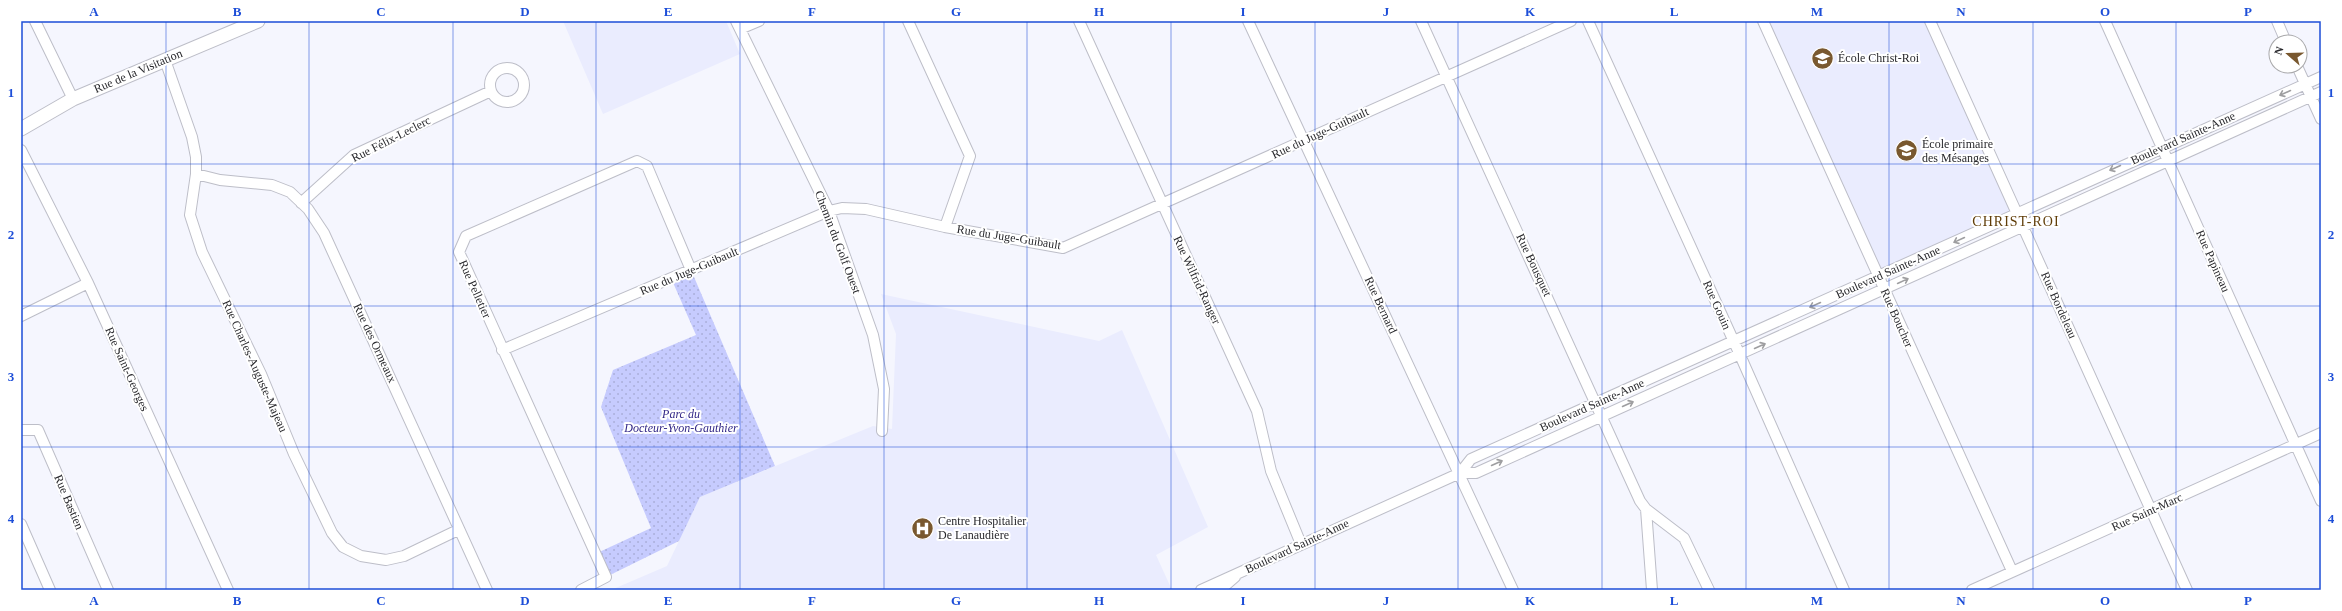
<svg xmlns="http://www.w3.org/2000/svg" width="2342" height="611" font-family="Georgia,serif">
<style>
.built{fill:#eaecfe}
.park{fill:url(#park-dots)}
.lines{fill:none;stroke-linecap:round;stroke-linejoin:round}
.minor-casing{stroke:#bdbec8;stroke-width:12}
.major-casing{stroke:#bdbec8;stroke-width:15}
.minor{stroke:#fff;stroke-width:10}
.major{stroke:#fff;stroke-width:13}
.oneway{stroke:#9e9ea0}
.grid{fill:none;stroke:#1d4ed8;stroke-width:1;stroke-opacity:0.55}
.labels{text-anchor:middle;stroke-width:4;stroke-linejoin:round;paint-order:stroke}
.poi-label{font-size:12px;fill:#28282c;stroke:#fff;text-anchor:start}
.street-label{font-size:12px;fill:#28282c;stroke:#fff}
.park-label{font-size:12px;font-style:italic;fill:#322787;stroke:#fff}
.quarter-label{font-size:14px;letter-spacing:1px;fill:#603d08;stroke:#fff}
.neatline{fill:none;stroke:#1d4ed8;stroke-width:1.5}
.grid-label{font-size:13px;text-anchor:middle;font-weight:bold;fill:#1d4ed8}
</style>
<defs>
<pattern id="park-dots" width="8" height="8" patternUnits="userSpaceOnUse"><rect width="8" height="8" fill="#c6cbfe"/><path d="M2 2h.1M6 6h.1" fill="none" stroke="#aaaeda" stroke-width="1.8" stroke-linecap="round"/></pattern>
</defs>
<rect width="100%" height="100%" fill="#f5f6fe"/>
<path class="built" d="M563,21H726L740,54L603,114Z
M1763,21H1930L2017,213L1879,276Z
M881,294L1099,341L1122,330L1208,527L1156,555L1172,590H611L667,566L700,497L873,426L892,429L896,334Z"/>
<path class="park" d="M691,270L775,466L700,497L679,541L606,577L595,554L651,528L601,407L613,370L696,335L671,278Z"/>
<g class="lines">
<defs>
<path id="minor" d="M35,21L73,99
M736,21L829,211L873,335L884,389L882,431
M908,21L970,156L945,227
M1079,21L1257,411L1271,471L1301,544
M1248,21L1513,590
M1421,21L1640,501L1646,509L1684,538L1709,590
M1588,21L1740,355L1844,590
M1763,21L2012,571
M1930,21L2187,590
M2105,21L2321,501
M2277,21L2286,42
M740,29L759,21
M165,60L192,137L196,157V174L190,215L202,252L261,374L294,454L332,533L343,547L361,556L386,560L404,556L458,530
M2297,66L2321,119
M490 85a17 17 0 1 1 34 0a17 17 0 1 1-34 0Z
M21,150L88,283L228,590
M196,174L220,180L272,185L290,192L308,209L324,233L487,590
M301,203L354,155L491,91
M21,316L88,283
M502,350L829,211L842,208L866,209L945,227L1063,248L1571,21
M21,430H38L108,590
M1460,473L1471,459L2321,77
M1646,509L1652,590
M21,524L50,590
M581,590L606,577L459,252L466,236L637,161L647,166L691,270
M1201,590L1460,473H1476L2321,92
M1220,590L1235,577
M1972,590L2321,433"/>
<path id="major" d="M21,129L73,99L258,21"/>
</defs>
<use href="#minor" class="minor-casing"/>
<use href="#major" class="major-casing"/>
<use href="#minor" class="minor"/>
<use href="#major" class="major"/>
</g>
<defs><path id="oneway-shaft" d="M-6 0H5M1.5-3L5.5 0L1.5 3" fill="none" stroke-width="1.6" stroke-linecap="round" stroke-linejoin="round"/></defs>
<g class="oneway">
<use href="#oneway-shaft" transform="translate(2285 93) rotate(156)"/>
<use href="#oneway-shaft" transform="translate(2115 168) rotate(156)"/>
<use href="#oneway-shaft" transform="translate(1959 240) rotate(155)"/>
<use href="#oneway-shaft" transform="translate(1903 281) rotate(-25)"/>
<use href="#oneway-shaft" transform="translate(1815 305) rotate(156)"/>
<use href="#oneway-shaft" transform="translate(1760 346) rotate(-24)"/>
<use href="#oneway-shaft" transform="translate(1628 404) rotate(-24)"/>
<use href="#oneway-shaft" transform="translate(1497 463) rotate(-24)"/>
</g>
<path class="grid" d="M166,21V590M309,21V590M453,21V590M596,21V590M740,21V590M884,21V590M1027,21V590M1171,21V590M1315,21V590M1458,21V590M1602,21V590M1746,21V590M1889,21V590M2033,21V590M2176,21V590M21,164H2321M21,306H2321M21,447H2321"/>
<defs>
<symbol id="school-disc" viewBox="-11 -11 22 22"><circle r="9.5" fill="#79582f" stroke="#fff"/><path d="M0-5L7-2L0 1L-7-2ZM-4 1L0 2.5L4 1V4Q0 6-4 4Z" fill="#fff"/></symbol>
<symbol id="hospital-disc" viewBox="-11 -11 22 22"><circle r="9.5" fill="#79582f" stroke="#fff"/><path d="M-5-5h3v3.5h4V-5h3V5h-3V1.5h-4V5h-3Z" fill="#fff"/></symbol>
</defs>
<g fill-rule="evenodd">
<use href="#school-disc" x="1810" y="46" width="25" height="25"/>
<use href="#school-disc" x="1894" y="138" width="25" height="25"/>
<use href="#hospital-disc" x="910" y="516" width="25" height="25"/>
</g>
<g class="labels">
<g class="poi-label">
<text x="1838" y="62">École Christ-Roi</text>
<text x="1922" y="148">École primaire<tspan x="1922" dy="14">des Mésanges</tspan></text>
<text x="938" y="525">Centre Hospitalier<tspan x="938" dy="14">De Lanaudière</tspan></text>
</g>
<g class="street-label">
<text transform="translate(138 71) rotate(-23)" y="4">Rue de la Visitation</text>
<text transform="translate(1320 133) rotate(-25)" y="4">Rue du Juge-Guibault</text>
<text transform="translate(2183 138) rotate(-24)" y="4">Boulevard Sainte-Anne</text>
<text transform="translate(391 139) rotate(-27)" y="4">Rue Félix-Leclerc</text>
<text transform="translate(1009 237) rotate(9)" y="4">Rue du Juge-Guibault</text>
<text transform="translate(838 242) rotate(69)" y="4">Chemin du Golf Ouest</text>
<text transform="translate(2213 261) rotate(66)" y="4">Rue Papineau</text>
<text transform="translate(1534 265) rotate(65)" y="4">Rue Bousquet</text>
<text transform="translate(689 271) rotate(-23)" y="4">Rue du Juge-Guibault</text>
<text transform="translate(1888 272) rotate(-24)" y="4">Boulevard Sainte-Anne</text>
<text transform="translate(1197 280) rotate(65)" y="4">Rue Wilfrid-Ranger</text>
<text transform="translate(475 289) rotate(66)" y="4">Rue Pelletier</text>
<text transform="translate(1381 305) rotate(65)" y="4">Rue Bernard</text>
<text transform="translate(1717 305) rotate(66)" y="4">Rue Gouin</text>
<text transform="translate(2059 305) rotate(66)" y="4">Rue Bordeleau</text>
<text transform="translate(1897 318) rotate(66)" y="4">Rue Boucher</text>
<text transform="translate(375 343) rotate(65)" y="4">Rue des Ormeaux</text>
<text transform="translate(255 366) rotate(66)" y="4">Rue Charles-Auguste-Majeau</text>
<text transform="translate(127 369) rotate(66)" y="4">Rue Saint-Georges</text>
<text transform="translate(1592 405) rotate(-24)" y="4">Boulevard Sainte-Anne</text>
<text transform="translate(69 502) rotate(67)" y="4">Rue Bastien</text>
<text transform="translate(2147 512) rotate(-24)" y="4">Rue Saint-Marc</text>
<text transform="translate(1297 546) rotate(-25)" y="4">Boulevard Sainte-Anne</text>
</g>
<g class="park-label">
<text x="681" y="418">Parc du<tspan x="681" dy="14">Docteur-Yvon-Gauthier</tspan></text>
</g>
<g class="quarter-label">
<text x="2016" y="226">CHRIST-ROI</text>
</g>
</g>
<rect width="2342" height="611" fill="none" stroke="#ffffff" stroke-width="44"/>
<g transform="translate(2288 54) rotate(290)"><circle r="19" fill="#ffffff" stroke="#a9a9ab"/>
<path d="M0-3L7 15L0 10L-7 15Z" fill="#79582f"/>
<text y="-6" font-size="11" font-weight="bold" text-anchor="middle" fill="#28282c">N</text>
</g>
<rect x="22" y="22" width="2298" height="567" class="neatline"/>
<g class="grid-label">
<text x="94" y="16">A</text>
<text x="237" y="16">B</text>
<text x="381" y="16">C</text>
<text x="525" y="16">D</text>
<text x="668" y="16">E</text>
<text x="812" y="16">F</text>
<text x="956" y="16">G</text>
<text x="1099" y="16">H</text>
<text x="1243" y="16">I</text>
<text x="1386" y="16">J</text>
<text x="1530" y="16">K</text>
<text x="1674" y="16">L</text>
<text x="1817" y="16">M</text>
<text x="1961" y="16">N</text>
<text x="2105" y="16">O</text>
<text x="2248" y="16">P</text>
<text x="11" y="97">1</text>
<text x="2331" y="97">1</text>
<text x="11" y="239">2</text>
<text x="2331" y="239">2</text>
<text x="11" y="381">3</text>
<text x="2331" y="381">3</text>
<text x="11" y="523">4</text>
<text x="2331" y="523">4</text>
<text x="94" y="605">A</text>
<text x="237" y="605">B</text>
<text x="381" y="605">C</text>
<text x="525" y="605">D</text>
<text x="668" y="605">E</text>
<text x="812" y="605">F</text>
<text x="956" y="605">G</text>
<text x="1099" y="605">H</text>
<text x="1243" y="605">I</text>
<text x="1386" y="605">J</text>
<text x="1530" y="605">K</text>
<text x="1674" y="605">L</text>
<text x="1817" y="605">M</text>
<text x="1961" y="605">N</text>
<text x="2105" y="605">O</text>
<text x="2248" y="605">P</text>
</g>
</svg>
